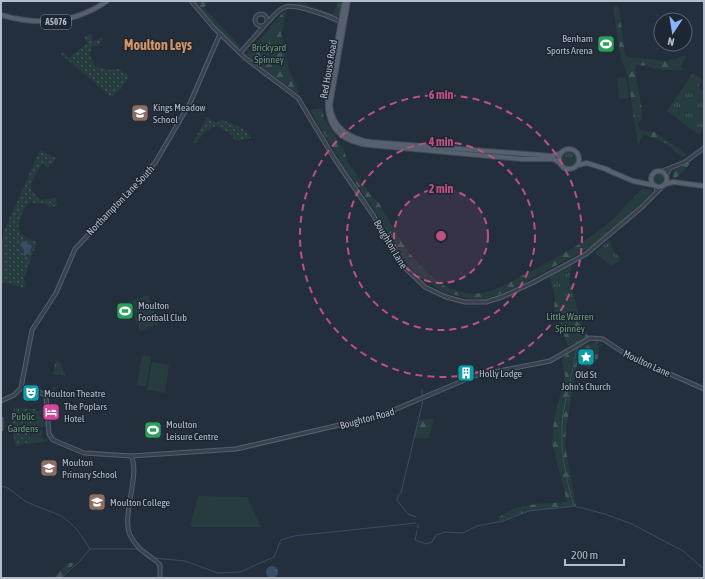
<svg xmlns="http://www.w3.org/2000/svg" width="705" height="579" font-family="'Asap Condensed',sans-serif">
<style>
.grass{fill:url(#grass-tufts)}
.forest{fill:url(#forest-firs)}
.cemetery{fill:url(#cemetery-stones)}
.park{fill:url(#park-dots)}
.garden{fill:#263c3f}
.water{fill:url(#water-ripples)}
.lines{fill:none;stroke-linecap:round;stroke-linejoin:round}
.stream{stroke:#394c67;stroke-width:1}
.minor-casing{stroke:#565f6c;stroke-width:5}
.major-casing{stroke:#414a57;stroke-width:6}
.minor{stroke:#38414e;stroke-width:3}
.major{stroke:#56606e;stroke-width:4}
.ring{fill:none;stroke:#bd5182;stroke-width:2;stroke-dasharray:7 5}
.labels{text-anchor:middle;stroke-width:3;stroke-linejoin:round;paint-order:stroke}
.shield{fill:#1d2633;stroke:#878f9c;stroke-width:1}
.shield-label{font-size:9px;font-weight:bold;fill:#b4bcc9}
.poi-label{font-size:10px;fill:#b4bcc9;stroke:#1d2633;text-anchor:start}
.park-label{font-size:10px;fill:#6b9a76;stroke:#1d2633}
.street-label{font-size:10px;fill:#b4bcc9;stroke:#1d2633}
.district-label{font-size:14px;font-weight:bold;fill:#d59563;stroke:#1d2633}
.centre{fill:#bd5182;stroke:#1d2633;stroke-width:2}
.ring-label{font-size:12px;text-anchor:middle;font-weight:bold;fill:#bd5182;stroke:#1d2633;stroke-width:3;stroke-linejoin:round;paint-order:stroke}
</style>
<defs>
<pattern id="grass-tufts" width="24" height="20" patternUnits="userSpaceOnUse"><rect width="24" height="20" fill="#263c3f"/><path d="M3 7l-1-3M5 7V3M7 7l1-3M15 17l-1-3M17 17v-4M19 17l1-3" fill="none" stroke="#435659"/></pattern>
<pattern id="forest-firs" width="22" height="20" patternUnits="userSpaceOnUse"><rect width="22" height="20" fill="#263c3f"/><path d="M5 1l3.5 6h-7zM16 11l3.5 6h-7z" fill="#435659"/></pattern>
<pattern id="cemetery-stones" width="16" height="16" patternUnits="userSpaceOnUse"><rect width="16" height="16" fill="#263c3f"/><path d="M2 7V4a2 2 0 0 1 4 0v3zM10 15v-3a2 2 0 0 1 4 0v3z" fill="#435659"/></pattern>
<pattern id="park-dots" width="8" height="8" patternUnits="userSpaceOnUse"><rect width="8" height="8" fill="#263c3f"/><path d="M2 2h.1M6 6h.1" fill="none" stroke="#435659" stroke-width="1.8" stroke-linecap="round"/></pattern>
<pattern id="water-ripples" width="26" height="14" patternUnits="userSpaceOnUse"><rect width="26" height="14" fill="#394c67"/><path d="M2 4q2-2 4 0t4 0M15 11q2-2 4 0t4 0" fill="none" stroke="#53647b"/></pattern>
</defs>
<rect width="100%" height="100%" fill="#242f3e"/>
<path class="grass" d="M298,1L333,14L338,1H343L340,18L339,19L340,15L336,18L299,6L297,3Z
M693,73L703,80L698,87L704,92V128L699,135L667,111Z
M561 159a8 8 0 1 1 16 0a8 8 0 1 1-16 0Z
M652 179a7 7 0 1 1 14 0a7 7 0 1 1-14 0Z
M610,240L612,248L620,259L618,262L611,266L595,253Z
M572,263L569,279L579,315L567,308L558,297H555L549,275Z
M56,359L61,363L65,375H53Z"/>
<path class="forest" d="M194,1L208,2L204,8L241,47L238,48L213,24Z
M615,5L619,8L625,54L628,57L666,61L672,59L674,61L678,57L686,56L681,66L683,70H662L657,68L654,69L648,66L636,65L635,69L642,110L641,121L637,123L640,130L655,132L687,155L683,158L667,144L644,134L638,144L627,73L621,58L613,7Z
M287,8L281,34L288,67L299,92L298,94L246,55Z
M322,108L324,119L344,150L347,161L372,197L379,203C397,234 413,267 445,286C457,292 473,296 486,292C501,288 514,279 528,273C557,257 588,242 613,219C623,210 632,198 642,189H651L652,193L620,223L589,248L536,276L504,293L487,298L473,299L459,296L444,292L422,279L406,262L389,238L374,209L344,167L310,110Z
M689,162L691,163L675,179L683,180H673V171Z
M555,297H558L567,308L579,315L585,333L589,336L588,338L568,346L554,309Z
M580,346L566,428L565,445L576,506L567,508L529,511L500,521L498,518C518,502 543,504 567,502L552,443L554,419L565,377L562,360L565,356Z
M434,419L429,438H414L418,420Z
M67,563H75L60,578H54Z"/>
<path class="cemetery" d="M598,342C601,360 596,372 577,364L580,346Z"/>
<path class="park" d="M91,34L93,41L103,38L99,46L92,45L90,55L95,66L110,70L118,69L129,76L121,89L111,97L61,54L63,52L69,58L88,43L84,37Z
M207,117L216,123L222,120C233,124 245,127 251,138L237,141L229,133L217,126L213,127L203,134L196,143H193Z
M40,150L56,158L52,165L49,164V168L42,163L31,183V190L40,200L56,198L57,206L49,207L43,203L34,204L31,201L23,210L18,228C22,237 29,239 37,242L24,278L26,286L24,288L1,282V243L4,231Z
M13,408L36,409L37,421L30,435V444L27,445L26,443L16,447L11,425Z"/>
<path class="garden" d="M626,77L629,98L619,99L617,78Z
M148,295L159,324L140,331L128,302Z
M142,355L151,357L146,387L137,385Z
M152,362L169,365L165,393L147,390Z
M52,387H57L55,389L58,392L66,388L65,393L75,394H67L70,397L56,395L55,397L53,396Z
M43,406L45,411L43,414H39L38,416H42L40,418H45L43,421L47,422L46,423V427H40L39,430L40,431L44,430L41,435L44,440L47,438L48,441L30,444C30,431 37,423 36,411H41V408H40Z
M198,496L247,497L261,527H190Z"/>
<path class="water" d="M23,241L32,246L29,253L24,256V250L20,244Z
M266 572a6 6 0 1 1 12 0a6 6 0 1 1-12 0Z"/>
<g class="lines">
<path class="stream" d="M422,390V397
M1,486C11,487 17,497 27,502C37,507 48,510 59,515C73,522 82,536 90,549H137L149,559L151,558
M574,506C565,477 559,444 563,414C567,392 573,370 577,348
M416,517L408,514L397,500L399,494L401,493L423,401
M418,528V525
M417,531L415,540L426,544L432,542L436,535L445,532L463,533L477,526L503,521L529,511L574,506L605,514L632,524L683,551L704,569
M154,558L185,561L218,573L240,572L274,557L281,540L294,536L416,523
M61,578L80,561L90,549"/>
<defs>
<path id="minor" d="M191,1L214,28L245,58L298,98L334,158L373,215L402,265L425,287L446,297L465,302H486L502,297L534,282L586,254L642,207L663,186
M255 20a6 6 0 1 1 12 0a6 6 0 1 1-12 0Z
M266,24C272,18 277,10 285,7C294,3 333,17 342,23
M240,53L265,25
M660,172L685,162L704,148
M666,176L669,170
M655,186L657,190L656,193
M21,388L38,391L46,396L49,434L53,440L84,453L131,456L236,449L382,415L474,376L550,361L590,338L603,339L627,355L704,389
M1,401L14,395L21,388L32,330L56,293L75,249L155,163L190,103L220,34
M1,419V429
M131,456C141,473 121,516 130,535C139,553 149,553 160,565V578"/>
<path id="major" d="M345,1C341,17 339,33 336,50C328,90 312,138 369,145L521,159H553L560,163
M348,1L330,105C332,128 350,139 371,142L552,156L561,153
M1,15C39,26 74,24 107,1
M559 159a10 10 0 1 1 20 0a10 10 0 1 1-20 0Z
M578,165L587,163L609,170
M607,170L633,181L653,185
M651 179a8 8 0 1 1 16 0a8 8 0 1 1-16 0Z
M666,184L673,182L704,186"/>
</defs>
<use href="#minor" class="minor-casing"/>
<use href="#major" class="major-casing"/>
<use href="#minor" class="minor"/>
<use href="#major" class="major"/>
</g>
<circle cx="441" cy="236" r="47" fill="#bd5182" fill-opacity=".12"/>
<g class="ring">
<circle cx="441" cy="236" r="47"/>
<circle cx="441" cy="236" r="94"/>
<circle cx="441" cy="236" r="141"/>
</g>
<defs>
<symbol id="stadium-square" viewBox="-11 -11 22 22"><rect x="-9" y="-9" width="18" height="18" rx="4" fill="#2e9e5b" stroke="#1d2633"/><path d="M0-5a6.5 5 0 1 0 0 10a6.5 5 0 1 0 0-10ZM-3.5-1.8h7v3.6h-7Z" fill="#fff"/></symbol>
<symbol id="school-square" viewBox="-11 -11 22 22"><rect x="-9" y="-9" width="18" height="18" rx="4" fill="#8d6e63" stroke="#1d2633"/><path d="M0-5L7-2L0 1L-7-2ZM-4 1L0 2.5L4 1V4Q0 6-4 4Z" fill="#fff"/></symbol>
<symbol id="sight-square" viewBox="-11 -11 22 22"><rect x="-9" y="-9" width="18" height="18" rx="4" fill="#0f9aa8" stroke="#1d2633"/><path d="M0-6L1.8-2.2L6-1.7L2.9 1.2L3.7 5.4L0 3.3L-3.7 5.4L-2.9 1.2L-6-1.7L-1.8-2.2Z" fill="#fff"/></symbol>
<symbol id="building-square" viewBox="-11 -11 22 22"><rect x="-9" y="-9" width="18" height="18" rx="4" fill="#0f9aa8" stroke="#1d2633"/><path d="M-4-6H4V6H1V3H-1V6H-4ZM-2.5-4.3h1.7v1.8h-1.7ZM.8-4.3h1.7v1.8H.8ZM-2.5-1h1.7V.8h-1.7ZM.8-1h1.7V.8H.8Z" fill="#fff"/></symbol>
<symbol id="theatre-square" viewBox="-11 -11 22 22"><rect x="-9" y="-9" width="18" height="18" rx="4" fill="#0f9aa8" stroke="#1d2633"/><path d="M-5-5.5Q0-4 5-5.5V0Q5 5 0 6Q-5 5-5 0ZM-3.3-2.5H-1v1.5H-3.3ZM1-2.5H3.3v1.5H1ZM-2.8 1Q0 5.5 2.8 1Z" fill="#fff"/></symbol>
<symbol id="hotel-square" viewBox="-11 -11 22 22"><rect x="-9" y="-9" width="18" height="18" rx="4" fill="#d1479c" stroke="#1d2633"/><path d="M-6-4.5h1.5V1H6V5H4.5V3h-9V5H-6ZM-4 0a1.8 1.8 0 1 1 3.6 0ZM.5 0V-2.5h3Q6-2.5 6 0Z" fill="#fff"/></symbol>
<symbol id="university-square" viewBox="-11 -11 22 22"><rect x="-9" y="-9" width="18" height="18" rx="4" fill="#8d6e63" stroke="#1d2633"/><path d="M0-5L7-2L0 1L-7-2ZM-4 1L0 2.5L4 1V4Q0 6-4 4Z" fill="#fff"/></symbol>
</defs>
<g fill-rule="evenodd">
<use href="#stadium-square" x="596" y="34" width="20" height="20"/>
<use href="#school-square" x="130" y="103" width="20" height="20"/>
<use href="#stadium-square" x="115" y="301" width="20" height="20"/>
<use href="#sight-square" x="576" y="347" width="20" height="20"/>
<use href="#building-square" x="456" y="363" width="20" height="20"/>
<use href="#theatre-square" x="21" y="383" width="20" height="20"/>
<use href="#hotel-square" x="41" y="402" width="20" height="20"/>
<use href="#stadium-square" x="143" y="420" width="20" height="20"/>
<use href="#school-square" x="39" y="458" width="20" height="20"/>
<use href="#university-square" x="87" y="492" width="20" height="20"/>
</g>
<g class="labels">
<rect class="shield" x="41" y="15" width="30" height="14" rx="3"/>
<g class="shield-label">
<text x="56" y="25">A5076</text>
</g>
<g class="poi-label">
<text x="593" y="42" text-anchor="end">Benham<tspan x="593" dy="12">Sports Arena</tspan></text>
<text x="153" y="111">Kings Meadow<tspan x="153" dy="12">School</tspan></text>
<text x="138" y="309">Moulton<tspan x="138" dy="12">Football Club</tspan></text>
<text x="479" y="377">Holly Lodge</text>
<text x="586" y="378" text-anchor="middle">Old St<tspan x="586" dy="12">John's Church</tspan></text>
<text x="44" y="397">Moulton Theatre</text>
<text x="64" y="410">The Poplars<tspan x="64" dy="12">Hotel</tspan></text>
<text x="166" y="428">Moulton<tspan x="166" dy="12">Leisure Centre</tspan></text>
<text x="62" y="466">Moulton<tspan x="62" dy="12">Primary School</tspan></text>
<text x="110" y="506">Moulton College</text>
</g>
<g class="park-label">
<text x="269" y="51">Brickyard<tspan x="269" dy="12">Spinney</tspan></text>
<text x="570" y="320">Little Warren<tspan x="570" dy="12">Spinney</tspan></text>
<text x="23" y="420">Public<tspan x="23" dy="12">Gardens</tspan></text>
</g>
<g class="street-label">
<text transform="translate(328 69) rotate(-80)" y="4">Red House Road</text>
<text transform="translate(120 200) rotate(-46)" y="4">Northampton Lane South</text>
<text transform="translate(391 244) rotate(59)" y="4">Boughton Lane</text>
<text transform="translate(647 363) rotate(25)" y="4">Moulton Lane</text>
<text transform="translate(367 418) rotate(-15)" y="4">Boughton Road</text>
</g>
<g class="district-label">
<text x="158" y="50">Moulton Leys</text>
</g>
</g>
<circle cx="441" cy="236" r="6" class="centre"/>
<g class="ring-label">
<text x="441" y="99">6 min</text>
<text x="441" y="146">4 min</text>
<text x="441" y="193">2 min</text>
</g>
<rect width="705" height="579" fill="none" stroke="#b4bcc9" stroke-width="4"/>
<g transform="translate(673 32) rotate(192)"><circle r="19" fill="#1d2633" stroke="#59626f"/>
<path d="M0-3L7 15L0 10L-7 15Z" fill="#8ab4f8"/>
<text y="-6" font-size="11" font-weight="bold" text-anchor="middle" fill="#b4bcc9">N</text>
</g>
<path d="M565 559v6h59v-6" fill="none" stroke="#b4bcc9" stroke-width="2"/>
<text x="571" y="559" font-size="12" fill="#b4bcc9" stroke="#1d2633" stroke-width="3" paint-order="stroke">200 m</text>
</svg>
